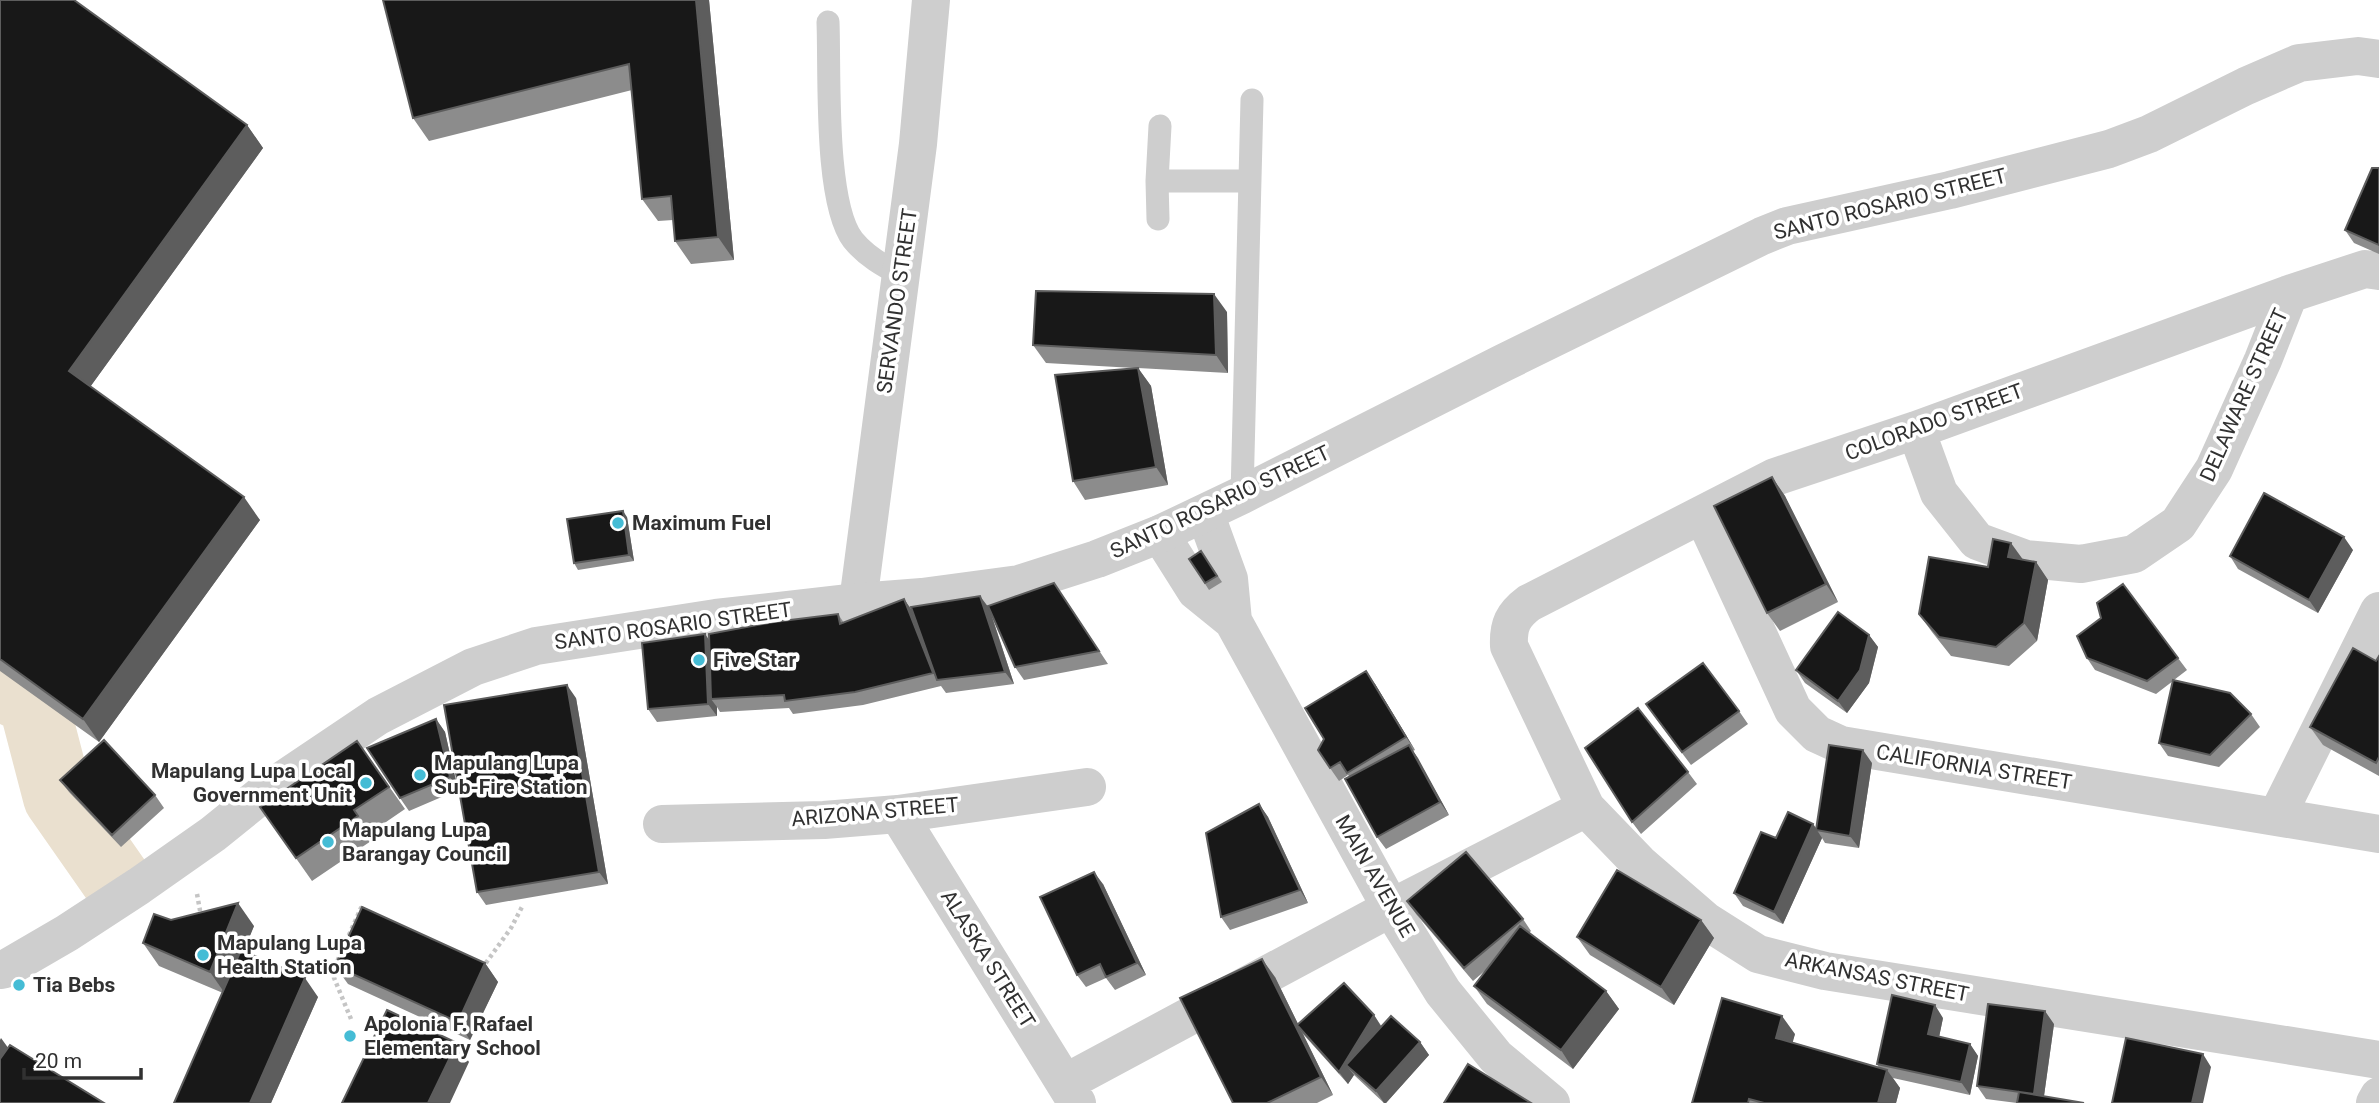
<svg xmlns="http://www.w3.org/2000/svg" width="2379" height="1103" font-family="Roboto,sans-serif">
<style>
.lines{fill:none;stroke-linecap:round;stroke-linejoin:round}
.river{stroke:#eae0cf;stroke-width:70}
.path{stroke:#c5c5c5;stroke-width:4.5;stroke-dasharray:3.5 3.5;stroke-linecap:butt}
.service{stroke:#cecece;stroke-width:23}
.minor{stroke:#cecece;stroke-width:38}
.tertiary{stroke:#cecece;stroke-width:38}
.wall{fill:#8c8c8c}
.shaded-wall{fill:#5d5d5d}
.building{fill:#181818;stroke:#5d5d5d;stroke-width:2}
.poi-dot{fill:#45bcd5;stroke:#fff;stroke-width:2.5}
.labels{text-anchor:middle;stroke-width:7;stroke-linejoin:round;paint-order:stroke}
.street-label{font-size:21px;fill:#313131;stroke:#fff}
.poi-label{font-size:21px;font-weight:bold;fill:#313131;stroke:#fff;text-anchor:start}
</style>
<rect width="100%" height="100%" fill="#fff"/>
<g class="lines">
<path class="river" d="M0,685L33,701L58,797L116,880"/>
<path class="path" d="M197,894L201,916
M481,966L483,967L511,928L523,905
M351,1019L332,973L361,908L366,911"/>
<path class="service" d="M828,22C830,72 824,202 853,240C866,256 883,266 901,275
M1157,181H1250
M1158,219L1157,181L1160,126
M1242,495L1252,100"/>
<path class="minor" d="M2379,271L2365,269L2289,294L1916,430L1775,477L1529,603C1513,615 1508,625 1509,646L1586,808L1639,863L1706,921L1758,954L1825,971L2379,1060
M1916,430L1939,493L1977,541L2026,559L2081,564L2134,554L2178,524L2214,469L2263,360L2289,294
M1205,513L1229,579L1233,621L1391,908L1443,992L1496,1057L1551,1103
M1703,515L1793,710L1817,734L1841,745L2379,834
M1160,534L1196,591L1233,621
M858,602L918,144L931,0
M898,814L1077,1103
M2277,816L2379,611
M662,824L824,820L898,814L1087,787
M1065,1083L1391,908L1586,808
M2375,1103L2379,1096"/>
<path class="tertiary" d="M0,970L5,969L67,933L139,886L213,834L265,792L378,716L473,667L536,646L568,641L716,618L858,602L922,597L1019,584L1097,559L1160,534L1242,495L1503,363L1762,236L1787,226L1950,190L2109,149L2149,134L2246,86L2299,63L2358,56L2379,59"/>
</g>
<path class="wall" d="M0,0L247,125L263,148L90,387L260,520L99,742L0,671Z
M709,0L734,260L691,264L675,241L673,220L658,221L642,199L632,90L429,141L413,118Z
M2379,168V254L2354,243L2345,230Z
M1227,312L1228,373L1138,368L1151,386L1168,485L1085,500L1073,481L1134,368L1046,363L1033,345Z
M1772,477L1785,496L1838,602L1780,631L1767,613Z
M627,517L634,561L578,570L574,563Z
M2353,550L2318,613L2238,569L2230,556Z
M1201,551L1222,582L1209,590L1189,559Z
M2023,560L2036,562L2048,580L2037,641L2009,666L1951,656L1932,632L1919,614L1988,567Z
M1063,596L1108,664L1024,680L1015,667L991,613L1014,684L946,693L941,686L863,705L793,714L789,708L720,712L717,707V716L657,722L648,709L705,634L709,640L838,614L844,623L904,599L912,611L988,606Z
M1869,635L1878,647L1869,683L1847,713L1805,683L1796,670Z
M2379,656V776L2323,745L2310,727L2376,661Z
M2087,658H2178L2187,670L2174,680L2251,714L2260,727L2219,767L2168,756L2159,743L2173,681L2156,694L2095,670Z
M1375,684L1415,750L1413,751L1449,815L1386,849L1377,837L1350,777L1348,775L1339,781L1330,768Z
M576,698L608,884L486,905L477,892Z
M1739,711L1748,724L1691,765L1655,717Z
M436,719L445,732L458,790L409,811L400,798Z
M357,741L405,809L370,833L374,839L312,881L260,807Z
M1872,763L1859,848L1825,843L1822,838L1783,924L1743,906L1734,893L1813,824L1817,829Z
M1688,772L1697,784L1641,834L1632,822Z
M60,780L155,795L164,808L121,847L69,792Z
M1259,804L1268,817L1308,903L1230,930L1221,917Z
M1103,884L1146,975L1115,990L1106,978L1086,987L1077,975Z
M1407,901L1523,919L1531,931L1529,933L1606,991L1619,1009L1573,1069L1487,1004L1474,986L1487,969L1473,981L1416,914Z
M171,920L254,926L243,951L318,997L271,1103H174L223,993L159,966L143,943Z
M1701,920L1714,938L1674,1005L1590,955L1577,937Z
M485,963L498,982L470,1040L348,984L335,966Z
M1275,977L1298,1024L1374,1015L1382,1027L1420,1042L1429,1055L1386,1103H1384L1354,1075L1348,1084L1303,1034L1333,1095L1317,1103H1233Z
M1943,1018L1939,1037L1970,1044L1978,1056L1970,1095L1893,1078L1900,1088L1896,1103H1692L1795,1034L1792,1042L1879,1068L1877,1064Z
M2054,1024L2044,1096L2017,1103L1986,1099L1977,1086Z"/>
<path class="shaded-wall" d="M696,0H709L734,260L718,237Z
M247,125L263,148L85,394L69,371Z
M1214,294L1227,312L1228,373L1216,355Z
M1138,368L1151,386L1168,485L1156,467Z
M1772,477L1785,496L1838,602L1826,584Z
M244,497L260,520L99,742L83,719Z
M623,511L627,517L634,561L629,555Z
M2344,537L2353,550L2318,613L2309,600Z
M2011,543L2024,561L2008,557Z
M2036,562L2048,580L2037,641L2024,623Z
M980,596L989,608L1014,684L1005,672Z
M904,599L913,612L938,680L933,673Z
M705,634L713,646L711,699L717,707V716L708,704Z
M1869,635L1878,647L1869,683L1847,713L1838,701Z
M1366,671L1375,684L1415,750L1406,737Z
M567,685L576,698L608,884L599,872Z
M436,719L445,732L458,790L450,777Z
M1409,745L1418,758L1449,815L1440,802Z
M1863,750L1872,763L1859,848L1850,836Z
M1259,804L1268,817L1308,903L1300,890Z
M1813,824L1822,838L1783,924L1774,912Z
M1094,872L1103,884L1146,975L1137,963Z
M238,903L254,926L226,995L210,972Z
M1701,920L1714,938L1674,1005L1661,987Z
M1262,959L1275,977L1301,1030L1297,1025L1303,1034L1333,1095L1321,1077Z
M485,963L498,982L470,1040L458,1022Z
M305,978L318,997L271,1103H250Z
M1606,991L1619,1009L1573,1069L1561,1050Z
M1935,1005L1943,1018L1937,1047L1928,1034Z
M2045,1011L2054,1024L2043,1103H2040L2034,1094Z
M1374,1015L1382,1028L1346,1065L1354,1075L1348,1084L1339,1072Z
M1782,1016L1795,1034L1789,1056L1776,1038Z
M1,1038L14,1056L0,1077V1040Z
M1420,1042L1429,1055L1386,1103H1384L1376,1091Z
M457,1043L469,1062L450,1103H428Z
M1970,1044L1978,1056L1970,1095L1961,1082Z
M2203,1054L2211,1067L2203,1103H2192Z
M1887,1070L1900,1088L1896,1103H1878Z"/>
<path class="building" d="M0,0H74L247,125L69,371L244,497L83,719L0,659Z
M383,0H696L718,237L675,241L671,196L642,199L629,64L413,118Z
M2372,168H2379V245L2345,230Z
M1036,291L1214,294L1216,355L1033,345Z
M1138,368L1156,467L1073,481L1055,375Z
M1772,477L1826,584L1767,613L1714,506Z
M2264,493L2344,537L2309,600L2230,556Z
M623,511L629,555L574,563L567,519Z
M1993,539L2011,543L2008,557L2036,562L2024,623L1996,647L1939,637L1919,614L1929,557L1988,567Z
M1201,551L1217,576L1205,583L1189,559Z
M1054,583L1099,651L1015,667L988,606Z
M2123,584L2178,658L2147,681L2087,658L2077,636L2101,618L2097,603Z
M980,596L1005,672L937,680L911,607Z
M904,599L933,673L855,692L785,701L784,695L711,699L709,634L774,622L838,614L840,624Z
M1838,612L1869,635L1860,670L1838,701L1796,670Z
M705,634L708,704L648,709L642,643Z
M2353,648L2376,661L2379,656V757L2376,763L2310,727Z
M1703,663L1739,711L1682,752L1646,704Z
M1366,671L1406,737L1347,773L1340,762L1330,768L1318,750L1324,739L1305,708Z
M2173,680L2230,693L2251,714L2210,755L2159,743Z
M567,685L599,872L477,892L444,705Z
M1638,708L1688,772L1632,822L1585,748Z
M436,719L450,777L400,798L367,748Z
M104,740L155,795L112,835L60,780Z
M357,741L389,787L354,810L358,816L296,858L260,807Z
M1409,745L1440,802L1377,837L1345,779Z
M1829,745L1863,750L1850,836L1816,830Z
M1259,804L1300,890L1221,917L1206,833Z
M1788,812L1813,824L1774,912L1734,893L1761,832L1776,838Z
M1466,852L1523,919L1464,968L1407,901Z
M1617,870L1701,920L1661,987L1577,937Z
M1094,872L1137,963L1106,977L1100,964L1077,975L1040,897Z
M238,903L210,972L143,943L154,914L171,920Z
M362,907L485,963L458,1022L335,966Z
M1520,926L1606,991L1561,1050L1474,986Z
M241,950L305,978L250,1103H174Z
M1262,959L1321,1077L1267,1103H1233L1180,998Z
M1344,983L1374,1015L1339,1072L1297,1025Z
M1892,995L1935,1005L1928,1034L1970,1044L1961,1082L1877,1064Z
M1722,998L1782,1016L1776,1038L1887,1070L1878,1103H1764L1749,1099L1748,1103H1692Z
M1988,1004L2045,1011L2034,1094L1977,1086Z
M387,1010L457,1043L428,1103H342Z
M1391,1016L1420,1042L1376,1091L1346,1065Z
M2126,1038L2203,1054L2192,1103H2112Z
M10,1045L104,1103H0V1059Z
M1468,1064L1531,1103H1444Z
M2019,1092L2084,1103H2017Z"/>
<g class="poi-dot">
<circle cx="618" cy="523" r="7"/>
<circle cx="699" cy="660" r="7"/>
<circle cx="420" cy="775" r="7"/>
<circle cx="366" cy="783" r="7"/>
<circle cx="328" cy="842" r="7"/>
<circle cx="203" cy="955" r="7"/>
<circle cx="19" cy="985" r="7"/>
<circle cx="350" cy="1036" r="7"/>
</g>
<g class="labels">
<g class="street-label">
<text transform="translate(1890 204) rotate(-14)" y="7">SANTO ROSARIO STREET</text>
<text transform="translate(897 301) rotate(-82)" y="7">SERVANDO STREET</text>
<text transform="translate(2244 395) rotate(-66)" y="7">DELAWARE STREET</text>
<text transform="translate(1934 422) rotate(-20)" y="7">COLORADO STREET</text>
<text transform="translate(1220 502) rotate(-25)" y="7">SANTO ROSARIO STREET</text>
<text transform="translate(673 626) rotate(-8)" y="7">SANTO ROSARIO STREET</text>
<text transform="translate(1974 767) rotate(9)" y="7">CALIFORNIA STREET</text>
<text transform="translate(875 812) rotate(-5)" y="7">ARIZONA STREET</text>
<text transform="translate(1375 876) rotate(60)" y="7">MAIN AVENUE</text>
<text transform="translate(988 959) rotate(58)" y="7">ALASKA STREET</text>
<text transform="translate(1877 977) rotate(11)" y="7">ARKANSAS STREET</text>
</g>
<g class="poi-label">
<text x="632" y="530">Maximum Fuel</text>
<text x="713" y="667">Five Star</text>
<text x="434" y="770">Mapulang Lupa<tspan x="434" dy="24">Sub-Fire Station</tspan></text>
<text x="352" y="778" text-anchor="end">Mapulang Lupa Local<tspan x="352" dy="24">Government Unit</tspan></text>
<text x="342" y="837">Mapulang Lupa<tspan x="342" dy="24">Barangay Council</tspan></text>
<text x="217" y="950">Mapulang Lupa<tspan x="217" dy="24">Health Station</tspan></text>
<text x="33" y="992">Tia Bebs</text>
<text x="364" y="1031">Apolonia F. Rafael<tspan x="364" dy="24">Elementary School</tspan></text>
</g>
</g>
<path d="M24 1068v10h117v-10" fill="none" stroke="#313131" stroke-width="3.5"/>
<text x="35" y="1068" font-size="21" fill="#313131" stroke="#ffffff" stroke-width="5" paint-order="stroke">20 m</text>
</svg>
